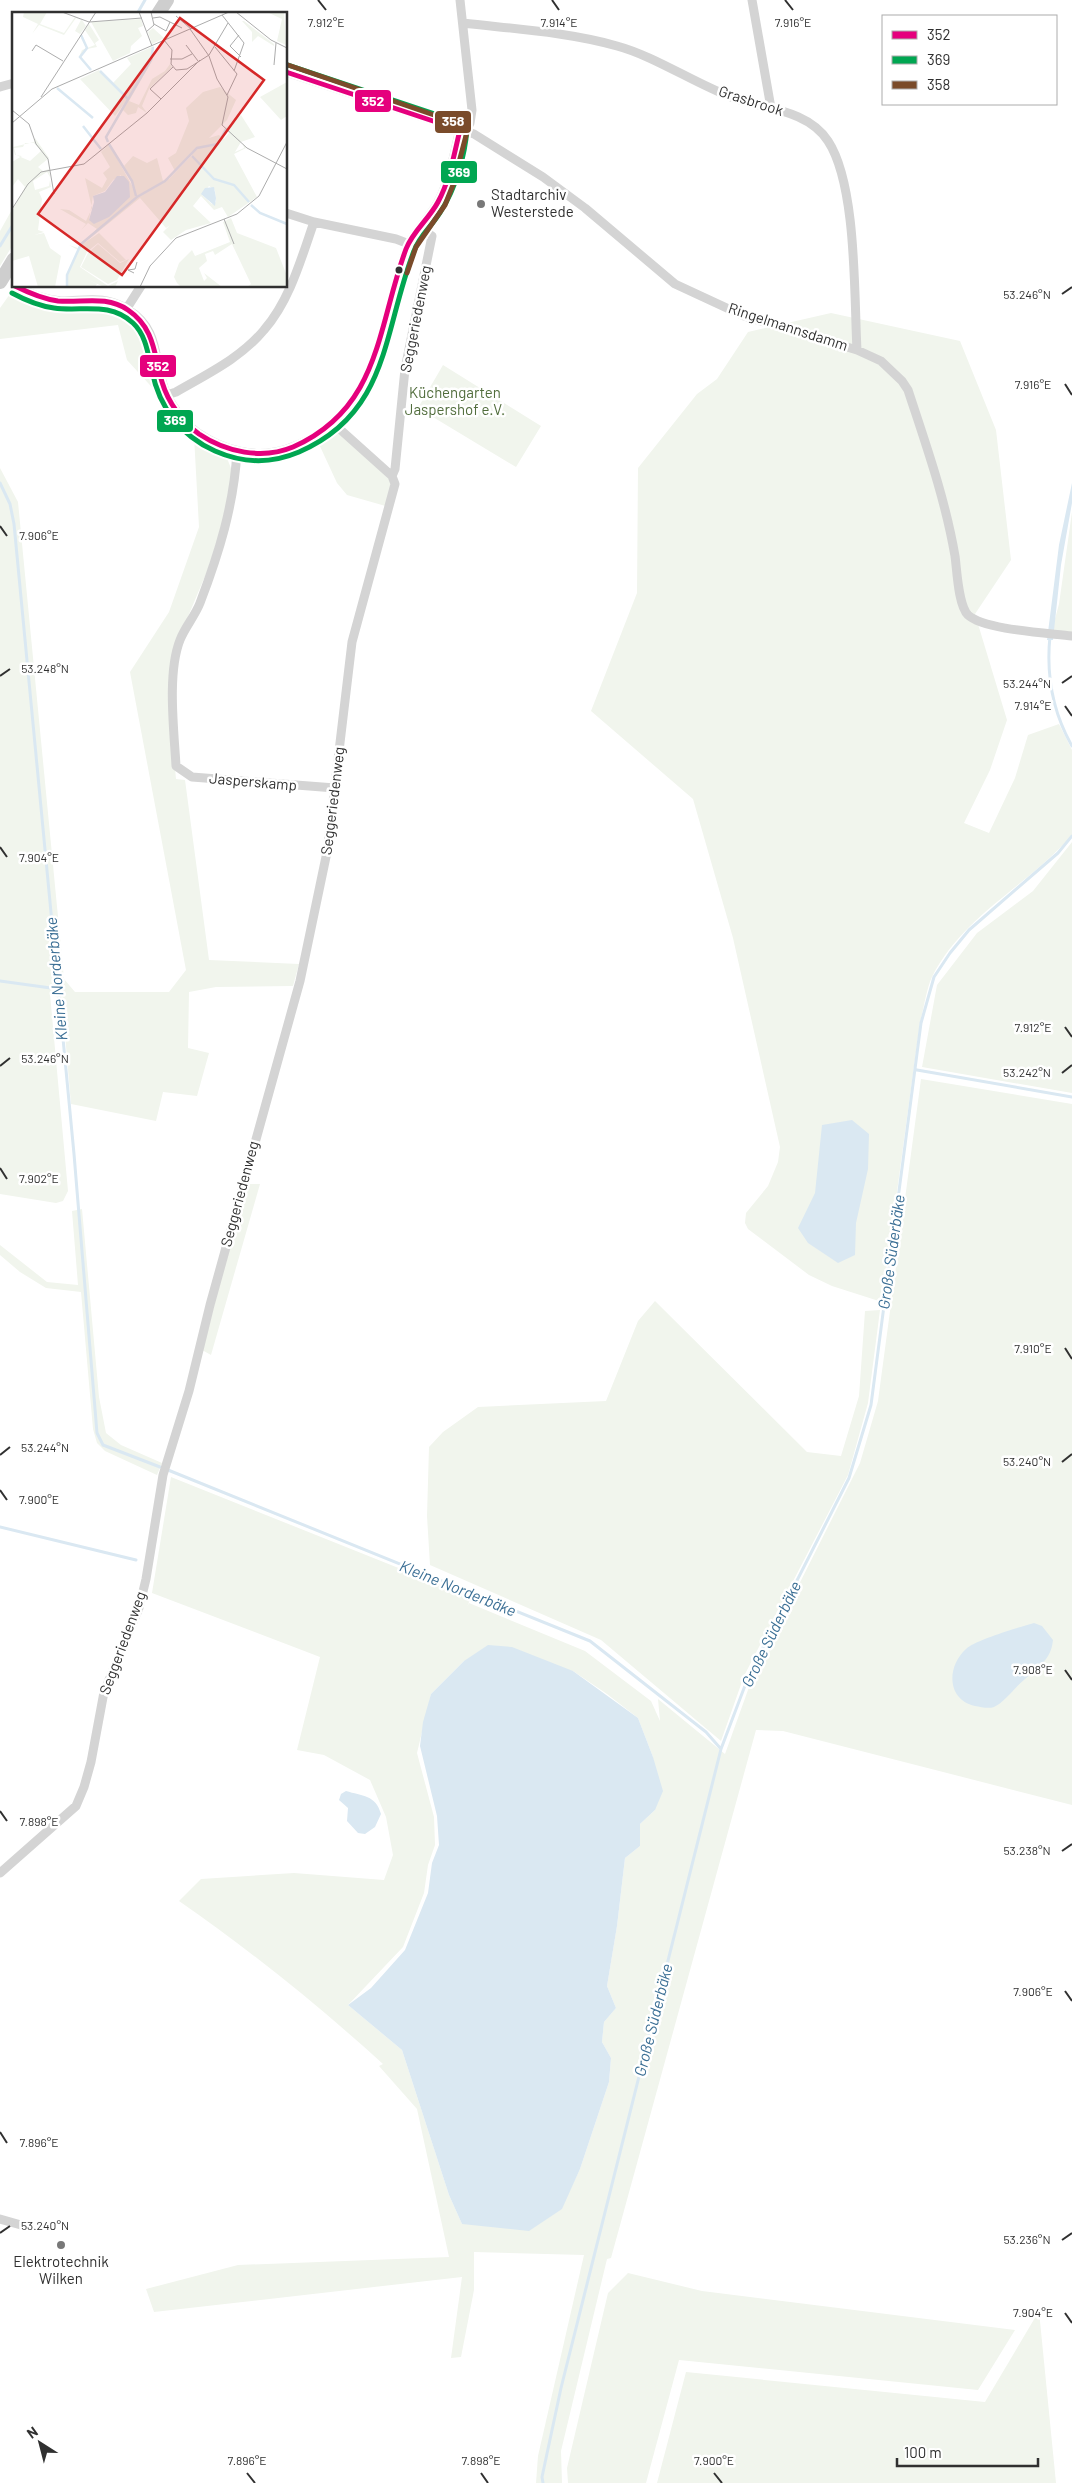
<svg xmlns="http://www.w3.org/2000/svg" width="1072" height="2483" font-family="Barlow,sans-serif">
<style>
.green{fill:#f1f5ed;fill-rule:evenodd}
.water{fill:#dae8f2}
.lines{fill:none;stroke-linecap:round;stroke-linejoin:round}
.stream{stroke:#dae8f2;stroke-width:3}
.street{stroke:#d4d4d4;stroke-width:9}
.secondary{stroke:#cecece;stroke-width:14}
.bus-1-casing{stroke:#fff;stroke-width:9}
.bus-2-casing{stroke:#fff;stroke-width:9}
.bus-3-casing{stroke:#fff;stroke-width:9}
.bus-1{stroke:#e5007d;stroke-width:5}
.bus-2{stroke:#00a651;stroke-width:5}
.bus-3{stroke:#7a4b2a;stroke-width:5}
.ticks{fill:none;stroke:#303030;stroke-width:2}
.poi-dot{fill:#787878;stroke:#fff;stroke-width:2}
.bus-dot{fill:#303030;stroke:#fff;stroke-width:2}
.labels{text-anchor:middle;stroke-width:5;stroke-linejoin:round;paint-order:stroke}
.street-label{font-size:15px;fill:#303030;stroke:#fff}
.poi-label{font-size:15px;fill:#303030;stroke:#fff;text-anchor:start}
.park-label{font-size:15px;fill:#516d3c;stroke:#fff}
.water-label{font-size:16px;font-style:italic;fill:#3b6f95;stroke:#fff}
.inset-river{fill:none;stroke:#dae8f2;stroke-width:2.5}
.inset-road{fill:none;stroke:#acacac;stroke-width:1}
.view{fill:#d62828;fill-opacity:0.15;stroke:#d62828;stroke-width:2.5}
.inset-edge{fill:none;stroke:#303030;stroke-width:2.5}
.ticks-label{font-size:12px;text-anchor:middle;fill:#303030;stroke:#fff;stroke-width:5;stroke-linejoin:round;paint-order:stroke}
.line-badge{stroke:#fff;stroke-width:2}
.badge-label{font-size:14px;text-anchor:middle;font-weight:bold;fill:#fff}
</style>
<rect width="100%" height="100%" fill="#fff"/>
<path class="green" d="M14,206V243L0,266V231Z
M10,294L46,306L98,305L118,313L133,322L144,338L159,395L127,360L118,325L0,339V308Z
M831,313L960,341L996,430L1011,560L975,614L1007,720L990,770L964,823L989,833L1015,778L1028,735L1059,724L1072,750V835C1029,885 962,916 932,977C926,990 924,1008 920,1022L882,1302L832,1286L809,1275L748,1229L745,1223L746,1213L768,1186L778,1162L780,1147L733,938L693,799L591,711L637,593L638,468L697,394L717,379L748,332Z
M443,365L541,426L516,467L418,408Z
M341,429L391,477L389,507L347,495L337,483L318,442Z
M194,436L225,453L234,476L232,492L208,569L176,645L170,712L176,779L185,780L209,960L299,964L293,986L216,987L189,992L188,1048L209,1053L197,1096L163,1092L156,1121L71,1104L62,1000L50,994L68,1191L63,1201L56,1203L0,1194V468L18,502L64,979L75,992H169L186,970L130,672L169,612L199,527Z
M1072,512V636L1051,634L1059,604Z
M1072,842V1093L922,1067L937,985L977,933L1033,891Z
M921,1079L1072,1104V1805L783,1731L756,1730L611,2258L607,2259L561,2451L562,2483H536L538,2456L584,2255L474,2252V2290L461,2357L451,2358L462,2277L154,2312L146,2289L238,2265L449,2257L417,2109L379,2066L383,2064C318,2005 251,1951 179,1901L201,1879L294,1873L384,1880L393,1855L386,1817L370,1780L324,1755L297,1750L320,1657L152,1593L171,1477L471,1597L467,1607L469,1603L585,1651L651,1701L660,1721L658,1699L725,1754L753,1676L860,1463L878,1401ZM464,1661L573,1671L607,1694L638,1718L653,1757L655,1810L640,1824V1846L625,1858L617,1926L607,1986L616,2008L604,2022L602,2042L611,2058L609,2082L580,2169L561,2209L462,2224L449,2195L402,2050L348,2005L403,1947L424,1893L428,1865L435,1845L434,1817L417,1753L431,1694Z
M247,1184H260L211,1355L202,1350Z
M82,1209L99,1397L106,1433L121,1445L162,1463L157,1475L105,1451L97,1443L93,1429L81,1292L46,1288L20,1272L0,1255V1245L47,1282L78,1285L72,1211Z
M655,1301L807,1452L841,1456L859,1396L865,1311L880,1310L868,1403L848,1475L744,1676L721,1741L601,1640L430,1565L427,1516L429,1447L443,1432L478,1407L606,1401L638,1321Z
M628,2273L702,2291L1015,2330L978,2390L679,2360L646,2483H568L567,2468L608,2293Z
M1039,2311L1056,2483H657L686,2372L985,2402Z"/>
<path class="water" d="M1072,483V503L1061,565L1053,640H1047L1059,545Z
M852,1120L869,1134L868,1169L856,1223L855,1255L838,1263L808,1243L798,1228L815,1193L822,1125Z
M1034,1623L1042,1626L1053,1640C1051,1660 1039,1666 1025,1679C1015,1687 1005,1702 994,1707C988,1709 981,1707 975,1706C946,1699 947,1666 966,1649C975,1640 1020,1627 1034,1623Z
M488,1645L512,1647L573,1671L638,1718L653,1757L663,1791L655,1810L640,1824V1846L625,1858L617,1926L607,1986L616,2008L604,2022L602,2042L611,2058L609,2082L580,2169L562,2209L529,2231L462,2224L449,2195L402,2050L348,2005L371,1988L405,1950L428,1893L432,1863L439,1845L437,1816L420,1746L423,1722L431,1694L464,1661Z
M346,1791C362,1796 376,1795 381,1814L375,1827L365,1834L358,1833L347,1821L348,1808L339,1800L341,1794Z"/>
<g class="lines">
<path class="stream" d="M137,14L145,0
M0,246L14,223
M0,483L10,504L14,524L74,1154L97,1433L103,1445L160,1467
M1050,636C1046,675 1052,711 1072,746
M0,981L58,989
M917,1070L1072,1097
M168,1470L590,1641L706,1732L721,1749
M0,1527L136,1560
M543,2483L542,2477L561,2388L721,1749L749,1675L849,1478L871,1405L921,1023L934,977L950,953L969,930L1058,853L1072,836"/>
<path class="street" d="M460,0L472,110L470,123L466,131
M752,0L771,108
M463,23C514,29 567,32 617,46C654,56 694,83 731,97C763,109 807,109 828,141C857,185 854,296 857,350
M286,72L474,134L543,177L585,208L675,284L744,316L857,350L881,361L902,381L908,390C926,445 945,498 955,556C957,570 958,605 968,615C984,630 1049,633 1072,636
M0,87L14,83
M286,213L314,222L396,239L409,244
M15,286C30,294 45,300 61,301C86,301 104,295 127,309C163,330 152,364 167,395C173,408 186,424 198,433C224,451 257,459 287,449C357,426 376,364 392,300C397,282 401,262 408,245C416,230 430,217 438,202C450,180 454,153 460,130
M127,308L141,286
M167,395L176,392C207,374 241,358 264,330C290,300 301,259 314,222
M237,451C234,505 219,553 200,603C195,616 185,627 180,640C167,673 174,730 176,766L192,777L335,788
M392,476L395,469L405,369L432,236L420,228
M0,1873L76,1806L84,1787L91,1762L104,1692L139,1608L146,1579L163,1475L189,1391L210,1305L300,981L327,852L352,642L395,484L392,476L333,423
M0,2219L21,2225"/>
<path class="secondary" d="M158,14L167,0
M0,282L14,259"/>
<defs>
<path id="bus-1" d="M286,72L460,130
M15,286C29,293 43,299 58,301C83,303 106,295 128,310C155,328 154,355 162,382C168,402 182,422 199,434C226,452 262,460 293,447C381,408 377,327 406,249C413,231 429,219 438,202C450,180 454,154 460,130"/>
<path id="bus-2" d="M12,293C25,300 39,306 54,308C82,312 109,301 133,323C146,335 148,354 152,371C159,407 181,436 215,451C242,463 271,464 299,452C390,413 383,330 414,251C419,236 433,225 441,211C456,188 465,155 467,129L462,123L288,65"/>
<path id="bus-3" d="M288,65L466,126L467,132L453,185L445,205L416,247L407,273"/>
</defs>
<use href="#bus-1" class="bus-1-casing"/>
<use href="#bus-2" class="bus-2-casing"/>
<use href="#bus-3" class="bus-3-casing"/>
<use href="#bus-1" class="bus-1"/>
<use href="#bus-2" class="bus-2"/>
<use href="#bus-3" class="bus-3"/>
</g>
<path class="ticks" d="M318,0L326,10M552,0L559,10M785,0L793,10M1062,294L1072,287M1065,384L1072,395M0,526L7,536M0,676L10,669M1062,683L1072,676M1065,706L1072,716M0,847L7,857M1065,1027L1072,1037M0,1066L10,1058M1062,1073L1072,1065M0,1168L7,1179M1065,1348L1072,1359M0,1455L10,1447M1062,1462L1072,1454M0,1490L7,1500M1065,1670L1072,1680M0,1811L7,1821M1062,1851L1072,1844M1065,1991L1072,2001M0,2132L7,2143M0,2233L10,2226M1062,2240L1072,2233M1065,2313L1072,2323M247,2473L255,2483M481,2473L488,2483M714,2473L722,2483"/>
<g class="poi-dot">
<circle cx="481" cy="204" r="5"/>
<circle cx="61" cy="2245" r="5"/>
</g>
<circle class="bus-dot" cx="399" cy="270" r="4.5"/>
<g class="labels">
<g class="street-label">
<text transform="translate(751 101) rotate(18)" y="5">Grasbrook</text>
<text transform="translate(416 319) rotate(-79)" y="5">Seggeriedenweg</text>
<text transform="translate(788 327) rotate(18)" y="5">Ringelmannsdamm</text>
<text transform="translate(253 782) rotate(5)" y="5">Jasperskamp</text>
<text transform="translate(333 801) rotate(-83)" y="5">Seggeriedenweg</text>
<text transform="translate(240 1194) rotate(-75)" y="5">Seggeriedenweg</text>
<text transform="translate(123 1643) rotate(-70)" y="5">Seggeriedenweg</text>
</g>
<g class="poi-label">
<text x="491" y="200">Stadtarchiv<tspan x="491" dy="17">Westerstede</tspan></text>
<text x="61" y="2267" text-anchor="middle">Elektrotechnik<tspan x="61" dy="17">Wilken</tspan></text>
</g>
<g class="park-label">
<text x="455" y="398">Küchengarten<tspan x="455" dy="17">Jaspershof e.V.</tspan></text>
</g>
<g class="water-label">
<text transform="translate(56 979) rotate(-95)" y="6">Kleine Norderbäke</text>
<text transform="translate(891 1252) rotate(-82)" y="6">Große Süderbäke</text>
<text transform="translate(458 1588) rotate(22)" y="6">Kleine Norderbäke</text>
<text transform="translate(771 1634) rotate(-64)" y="6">Große Süderbäke</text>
<text transform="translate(653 2020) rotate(-76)" y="6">Große Süderbäke</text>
</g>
</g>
<g transform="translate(12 12)">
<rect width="275" height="275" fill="#fff"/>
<path d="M12,0H35L28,12L52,21L63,5L70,8L74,14L68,22L63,19L69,8L64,6L52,23L27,13L20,22L26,12L11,5ZM255,0H272L274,33L265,29L270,7ZM129,7L131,14L126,16L130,24L119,34L118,41L101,49L79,10ZM230,9H232L262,32V34L246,24L240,30V20ZM77,12L87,28L83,31L85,35L75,37L69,45L79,59L67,45L70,38L83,33L73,18ZM177,14L140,32L136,20L141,16L152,26ZM142,34L141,47L117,89L127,93L140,67L153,59L158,52L160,55L137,77L130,94L135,101L126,95L124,101L116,103L110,97L115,88L103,104L68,67L87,58L111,83L101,71L119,52L115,46ZM275,70V104L269,108L248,85ZM208,75L224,88L215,108L197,126L207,123L212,127L217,121L214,116L229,103L243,125L229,130L223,140L232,136L231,131L234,136L222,142L245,185L216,205L210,195L202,198L189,184L181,194L199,211L174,218L159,228L151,220L158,213L154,216L128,186L71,232L87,221L114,248L108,250L86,231L75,240L68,255L96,274L106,269L103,275H92L68,264L85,272L83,275H55L56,263L66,238L57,233L66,236L85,217L76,211L69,218L74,212L48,197L57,198L74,209L80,196L73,166L90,176L95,167L91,161L98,155L89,140L97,132L123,179L112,154L121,144L135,151L145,146L151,169L162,160L154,168L157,167L179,144L202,168H204L179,143L163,159L156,146L164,141L177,109L174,96L191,80ZM109,163L100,200L77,208L81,184L93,179L101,168ZM197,174L203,178L204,190L200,192L190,183ZM23,126L37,146L26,155L31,159L37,157L38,165L35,160L21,169L23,178L37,174L38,168L39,175L27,180L30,187L26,218L32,220L22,223L32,221L38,236L49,244L43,275H26L17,244L0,249V199L13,175L6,167L0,175V150L10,144L3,143L1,135L22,130ZM13,131H22L29,139L18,149L4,143L2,136L11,135ZM219,206L225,221L264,236L275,264V275H235L239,272L220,232L203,243L201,239L193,242L195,249L187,256L192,269L195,266L192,261L210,275H169L165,271L162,265L167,251L180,238L183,244L218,230L211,210ZM86,232L108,251L117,247L105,268L96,272L69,255L76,241Z" fill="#f1f5ed" fill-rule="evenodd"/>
<path d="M105,164H112L117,170L118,185L97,205L82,212L77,208L82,190L81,184L93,180ZM202,175L204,186L203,194L189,182L193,176Z" fill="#dae8f2"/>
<path class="inset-river" d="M69,23L75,36L68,45L79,58M88,59L116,87M45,76L81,106M71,114L89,137M96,130L94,125L139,48L141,35M97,132L120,169L124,184M180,144L202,167L222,173L237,190M239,193L248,201L275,212M55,275V263L69,232L125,185L153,169L185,136L206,132L214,117"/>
<path class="inset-road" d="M50,0L77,10L130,6M127,0L140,34M224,0L259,28L275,36M210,3L232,31L222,59M164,4L179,17M141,6L148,5L170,16M142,12L154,19L158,10M178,17L197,44L205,67L216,85L210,113L235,136L275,157M134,20L142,13L139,0M227,23L218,34L229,45M152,28L160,38L159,52L164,58L175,57L197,43M174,33L186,49M203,35L225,62L215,83M20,39L24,33L51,49M197,43L216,11M158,47H170L180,42M262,53L264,31M29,85L84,0M149,87L138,77L161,55M0,98L17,112L24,132L36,147L42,182M0,111L40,77L217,0M0,197L16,172L29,160L72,152L135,101L188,48M212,207L222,232M122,261L116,258L123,257L125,250M128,275L138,254L164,226L225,202L247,184L275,130"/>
<path class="view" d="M168,6L252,68L110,263L26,202Z"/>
<rect width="275" height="275" class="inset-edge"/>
</g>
<g class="ticks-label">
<text x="326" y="27">7.912°E</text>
<text x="559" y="27">7.914°E</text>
<text x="793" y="27">7.916°E</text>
<text x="1027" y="299">53.246°N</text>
<text x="1033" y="389">7.916°E</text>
<text x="39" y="540">7.906°E</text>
<text x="45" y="673">53.248°N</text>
<text x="1027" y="688">53.244°N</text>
<text x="1033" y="710">7.914°E</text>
<text x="39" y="862">7.904°E</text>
<text x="1033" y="1032">7.912°E</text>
<text x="45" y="1063">53.246°N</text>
<text x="1027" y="1077">53.242°N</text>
<text x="39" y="1183">7.902°E</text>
<text x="1033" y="1353">7.910°E</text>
<text x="45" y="1452">53.244°N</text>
<text x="1027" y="1466">53.240°N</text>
<text x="39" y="1504">7.900°E</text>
<text x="1033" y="1674">7.908°E</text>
<text x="39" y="1826">7.898°E</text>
<text x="1027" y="1855">53.238°N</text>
<text x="1033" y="1996">7.906°E</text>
<text x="39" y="2147">7.896°E</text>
<text x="45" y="2230">53.240°N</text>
<text x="1027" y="2244">53.236°N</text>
<text x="1033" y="2317">7.904°E</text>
<text x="247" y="2465">7.896°E</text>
<text x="481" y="2465">7.898°E</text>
<text x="714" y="2465">7.900°E</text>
</g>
<g class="line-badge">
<rect x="354" y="89" width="38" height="24" rx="5" fill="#e5007d"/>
<rect x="434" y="110" width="38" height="24" rx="5" fill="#7a4b2a"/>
<rect x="440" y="160" width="38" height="24" rx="5" fill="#00a651"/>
<rect x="139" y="354" width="38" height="24" rx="5" fill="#e5007d"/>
<rect x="156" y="409" width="38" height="24" rx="5" fill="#00a651"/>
</g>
<g class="badge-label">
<text x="373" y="106">352</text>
<text x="453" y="126">358</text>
<text x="459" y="177">369</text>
<text x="158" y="371">352</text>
<text x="175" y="425">369</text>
</g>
<rect x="882" y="15" width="175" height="90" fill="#ffffff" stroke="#acacac"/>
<rect x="892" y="31" width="25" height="8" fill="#e5007d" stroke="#acacac"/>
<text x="927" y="40" font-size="15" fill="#303030">352</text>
<rect x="892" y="56" width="25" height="8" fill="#00a651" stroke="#acacac"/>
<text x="927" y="65" font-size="15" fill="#303030">369</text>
<rect x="892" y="81" width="25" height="8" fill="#7a4b2a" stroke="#acacac"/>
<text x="927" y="90" font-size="15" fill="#303030">358</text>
<g transform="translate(40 2443) rotate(324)" stroke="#ffffff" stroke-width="4" paint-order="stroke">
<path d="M0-4L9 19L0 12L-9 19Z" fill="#303030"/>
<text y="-8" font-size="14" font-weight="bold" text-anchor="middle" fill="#303030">N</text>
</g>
<path d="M897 2458v8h141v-8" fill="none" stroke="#303030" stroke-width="2.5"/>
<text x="904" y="2458" font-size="15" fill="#303030" stroke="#ffffff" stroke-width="4" paint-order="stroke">100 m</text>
</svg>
